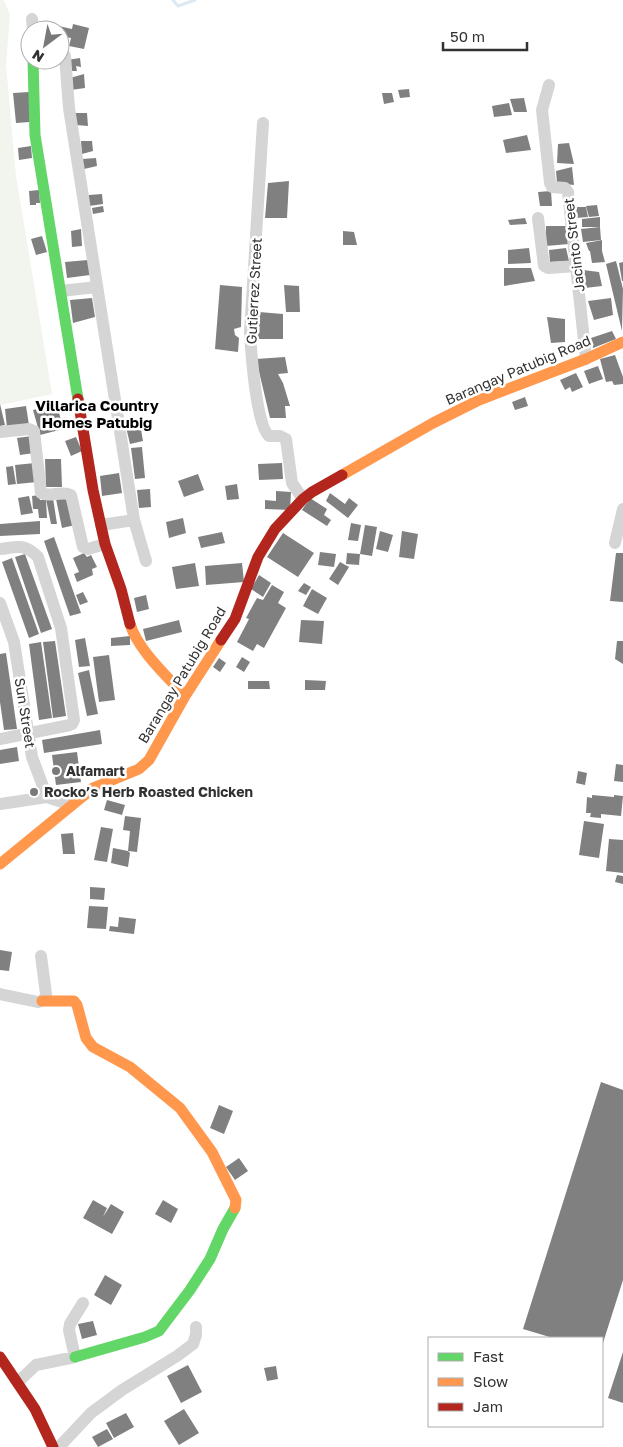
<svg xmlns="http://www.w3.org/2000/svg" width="623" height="1447" font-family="'Golos Text',sans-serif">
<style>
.green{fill:#f1f5ee}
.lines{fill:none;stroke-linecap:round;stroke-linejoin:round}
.stream{stroke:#dce8f2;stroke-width:3}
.building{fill:#808080}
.street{stroke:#d5d5d5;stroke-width:12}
.fast{stroke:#63d668;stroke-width:11}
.slow{stroke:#ff974d;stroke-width:11}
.jam{stroke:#b3261e;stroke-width:11}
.poi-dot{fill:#797979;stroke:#fff;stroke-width:2}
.labels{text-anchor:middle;stroke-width:5;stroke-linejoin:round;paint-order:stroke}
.street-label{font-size:14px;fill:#313131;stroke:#fff}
.poi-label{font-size:14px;font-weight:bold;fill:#313131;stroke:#fff;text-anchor:start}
.neighbourhood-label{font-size:15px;font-weight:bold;fill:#000;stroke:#fff}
</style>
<rect width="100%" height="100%" fill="#fff"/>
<path class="green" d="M0,0H4L10,15L6,65L16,176L52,394L0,405Z"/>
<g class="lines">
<path class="stream" d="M173,0L178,6L195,0"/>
</g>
<path class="building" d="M73,24L89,28L84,49L69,46L71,38L60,36V30H53L54,25L72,29Z
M80,58L81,67L76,66L77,71H69L67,60Z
M84,74L85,88L71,90L70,78Z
M409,89L410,97L400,98L398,90Z
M29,92L30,122L16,123L13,93Z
M382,93H392L394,102L384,104Z
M524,98L527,112H514L510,99Z
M509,103L512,115L494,117L492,106Z
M75,113H87L88,126L76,125Z
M527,135L531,150L506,153L503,140Z
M81,141H92L93,151L82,154Z
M569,143L574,164L557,163L558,144Z
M31,146L32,158L19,160L18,148Z
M96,158L97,166L84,169L82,159Z
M572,167L574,185L557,183L556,171Z
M289,181L287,218H265L268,183Z
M39,190L40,203H36V205H30L29,191Z
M551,191L552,206H540L538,192Z
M102,194L103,204L89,206V195Z
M597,205L599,216L589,217L586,206Z
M103,206L104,212L93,214L92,208Z
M573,207H586L588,217L575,218Z
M600,217V227H582V219Z
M525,218L527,224L510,225L508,220Z
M546,226H568L569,244L546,246Z
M600,227L601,240L583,242L581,229Z
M81,229L82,246L72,247L71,231Z
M343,231L354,232L357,245H343Z
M42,236L47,252L36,255L31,239Z
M602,240V251L605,262L592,263L590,251H589L586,243Z
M529,248L531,263L508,264V250Z
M566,248L569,261L550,262L549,250Z
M88,260L90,275L67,278L65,262Z
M616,261L623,289L622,331L606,264Z
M623,262V281H622L619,263Z
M504,268H531L535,281L504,286Z
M583,270L599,272L602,286L585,288Z
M220,285L242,287L241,327L234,329L235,335L239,338L238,352L215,349Z
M284,285L299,286L300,312H286Z
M92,298L95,317L73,323L70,300Z
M611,298L613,315L594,320L588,301Z
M259,312L283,314V339H257Z
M547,317L565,319V342L551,343Z
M612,331L616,339L593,348L591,338Z
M615,355L623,377V384L614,385L612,381L606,382L600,359Z
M285,357L288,373L278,374L283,383L290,406H285L286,418H270L256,359Z
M598,366L603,379L589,384L584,371Z
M576,373L583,387L572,392L570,387L565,390L560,380Z
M525,397L528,406L515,410L512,402Z
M0,404L5,425L0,426Z
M57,404L63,429L40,435L33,410Z
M26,406L29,425L7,428L5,409Z
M140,424L143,441L130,444L126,427Z
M32,436L34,453L20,455L17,438Z
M76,437L82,451L71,456L65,441Z
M142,447L145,478L135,479L131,448Z
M45,459H61L62,487H46Z
M35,463L37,482L17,484L15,465Z
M282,463L283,479L259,480L258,464Z
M13,466L16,484L8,485L6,467Z
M119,473L122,493L102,496L100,476Z
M198,474L204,490L184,497L178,481Z
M237,484L239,499L227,500L225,486Z
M150,489L151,507L139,508L137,490Z
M276,491L291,492L290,510L265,509V500L276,501Z
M330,493L345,504L349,498L358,505L348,518L326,501Z
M39,495L40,500H46L47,518H39L38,509H33L32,496Z
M29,496L33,513L21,515L18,498Z
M69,497L75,525L62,528L56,499Z
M53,498L57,524H51L46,499Z
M310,498L327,509L324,515L331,520L327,526L302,510Z
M183,518L186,533L169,538L166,522Z
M40,521V534L0,536V524Z
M351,523L361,525L358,541L348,540Z
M365,525L377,527L372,556L360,554Z
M380,531L393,535L388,552L376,549Z
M402,531L418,534L414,559L399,557Z
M222,532L225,543L201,548L198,537Z
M283,533L314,553L298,577L267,557Z
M54,537L81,613L70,616L44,541Z
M320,552L336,554L334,567L318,565Z
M84,553L87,557L91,555L97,567L92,569L93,575L77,582L74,574L79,572L73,558Z
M347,553L360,554L359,565L346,564Z
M616,553H623V602L610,601Z
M25,554L52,629L41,633L15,557Z
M12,558L39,634L29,638L2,562Z
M340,562L349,567L338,585L329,579Z
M195,563L199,586L176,589L172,567Z
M242,563L244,582L206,585L205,566Z
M259,575L271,583L263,597L251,589Z
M304,583L311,587L306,595L298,591Z
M272,585L284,592L278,603L286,608L264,648L257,644L253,651L237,642L249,619L246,618L257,598L263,600Z
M312,589L327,598L318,614L303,606Z
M83,592L88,602L80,605L76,595Z
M146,595L149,609L137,612L134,598Z
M179,620L182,632L146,641L143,629Z
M301,620L324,621L322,644L299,642Z
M130,636V645L111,646V638Z
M85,638L90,666L79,667L75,640Z
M55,641L66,716L53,718L43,642Z
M617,641H623V664L615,659Z
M41,642L52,718L39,720L29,644Z
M6,653L17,729L4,730L0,702V654Z
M109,655L115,700L99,702L93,657Z
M242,657L250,662L244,672L236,667Z
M219,658L226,663L220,672L213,667Z
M89,670L98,714L87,716L78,673Z
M305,680L326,681L325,690H305Z
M248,681H269L270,689H248Z
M100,730L102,744L44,753L42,740Z
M17,747L19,761L0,764V750Z
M77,752L81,782L56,785L52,755Z
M616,764L623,765V782L614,781Z
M578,771L587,773L585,785L576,783Z
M592,795L614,797V795L623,796L621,816L601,814V818L590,817L591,813H586L587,797L592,798Z
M107,800L125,805L122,815L104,810Z
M125,816L141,818L137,852L128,851L130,831L123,830Z
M584,821L604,824L599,858L579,855Z
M101,827L113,829L107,862L94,860Z
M73,833L75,854H63L61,834Z
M609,839L623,840V873L606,871Z
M113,848L128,851L130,853L128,867L111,863Z
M617,875L623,876V884L615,882Z
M90,887L105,888L104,900L90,899Z
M89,906L108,907L106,929L87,928Z
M119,917L136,919L134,934L109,931L110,926L118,927Z
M0,950L12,952L9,971L0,970Z
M601,1082L623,1090V1280L602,1346V1338H553L523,1329Z
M219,1105L233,1111L224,1134L210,1128Z
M239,1158L248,1171L235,1180L226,1167Z
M93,1200L107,1208L103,1217L111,1204L124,1212L112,1234L83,1218Z
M163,1200L178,1209L171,1223L155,1214Z
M105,1275L122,1285L111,1305L94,1295Z
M93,1321L97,1335L82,1339L78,1324Z
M623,1352V1403L608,1398Z
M188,1365L202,1392L181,1403L167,1376Z
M276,1366L278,1379L267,1381L264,1368Z
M184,1409L199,1433L179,1445L164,1421Z
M126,1413L134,1427L114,1438L106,1423Z
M107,1429L113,1439L98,1447L92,1437Z"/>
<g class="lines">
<path class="street" d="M32,19L33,30
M60,51L65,56L69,108L134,520L146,561
M549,85L542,110L550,183L552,187L565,188L568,192L586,359
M263,123L250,332C251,350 256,425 269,436H280L286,439L292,483L303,499
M538,218L544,266L548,268L577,266
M61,291L97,287
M0,432L29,429L34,431L41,493C50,498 61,490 71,495L83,547L88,549L105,544
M101,525L134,520
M615,543L623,509
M0,549C18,547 24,543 38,557L61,628L74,720L72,724L70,725L0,739
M0,603L14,642L32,757L47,797L71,805
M0,804L47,797
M0,994L38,1002C43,1001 45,999 46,994L41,956
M18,1382L36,1365L75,1357L69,1330L70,1324L83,1303
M59,1447L91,1413L122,1390L177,1356L193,1344L196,1335V1327"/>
<path class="fast" d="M33,60L35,135L78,399
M75,1357L145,1337L159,1331L190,1290L210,1259L223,1229L235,1208"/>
<path class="slow" d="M342,475L433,423L479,400L586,359L623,342
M130,624C138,650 167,676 185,696
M0,864L93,788L139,769L149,760L185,696L221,640
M42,1001H74L77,1005L86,1038L93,1047L130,1067L180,1108L212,1152L236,1200L235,1208"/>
<path class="jam" d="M78,399L93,490L105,544L121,589L130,624
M221,640L235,619L258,557L275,529L303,499L312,492L342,475
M0,1357L35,1409L53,1447"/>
</g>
<g class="poi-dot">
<circle cx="56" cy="771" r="5"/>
<circle cx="34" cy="792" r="5"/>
</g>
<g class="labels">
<g class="street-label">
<text transform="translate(574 245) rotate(-97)" y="5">Jacinto Street</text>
<text transform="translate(254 291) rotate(-87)" y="5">Gutierrez Street</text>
<text transform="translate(518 370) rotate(-23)" y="5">Barangay Patubig Road</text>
<text transform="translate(182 675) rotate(-59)" y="5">Barangay Patubig Road</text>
<text transform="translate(25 713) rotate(81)" y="5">Sun Street</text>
</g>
<g class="poi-label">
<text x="66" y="776">Alfamart</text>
<text x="44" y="797">Rocko’s Herb Roasted Chicken</text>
</g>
<g class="neighbourhood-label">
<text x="97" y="411">Villarica Country<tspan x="97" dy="17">Homes Patubig</tspan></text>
</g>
</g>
<rect x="428" y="1337" width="175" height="90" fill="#ffffff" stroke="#adadad"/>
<rect x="438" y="1353" width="25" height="8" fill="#63d668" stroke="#adadad"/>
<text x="473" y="1362" font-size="15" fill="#313131">Fast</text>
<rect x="438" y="1378" width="25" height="8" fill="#ff974d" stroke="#adadad"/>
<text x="473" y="1387" font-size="15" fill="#313131">Slow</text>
<rect x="438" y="1403" width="25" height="8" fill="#b3261e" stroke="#adadad"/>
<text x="473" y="1412" font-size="15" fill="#313131">Jam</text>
<g transform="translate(45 45) rotate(212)"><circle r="24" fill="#ffffff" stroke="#adadad"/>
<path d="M0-4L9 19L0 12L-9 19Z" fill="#797979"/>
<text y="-8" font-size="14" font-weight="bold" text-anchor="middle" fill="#313131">N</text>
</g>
<path d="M443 42v8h84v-8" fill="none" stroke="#313131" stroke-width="2.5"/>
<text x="450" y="42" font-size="15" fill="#313131" stroke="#ffffff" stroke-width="4" paint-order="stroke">50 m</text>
</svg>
